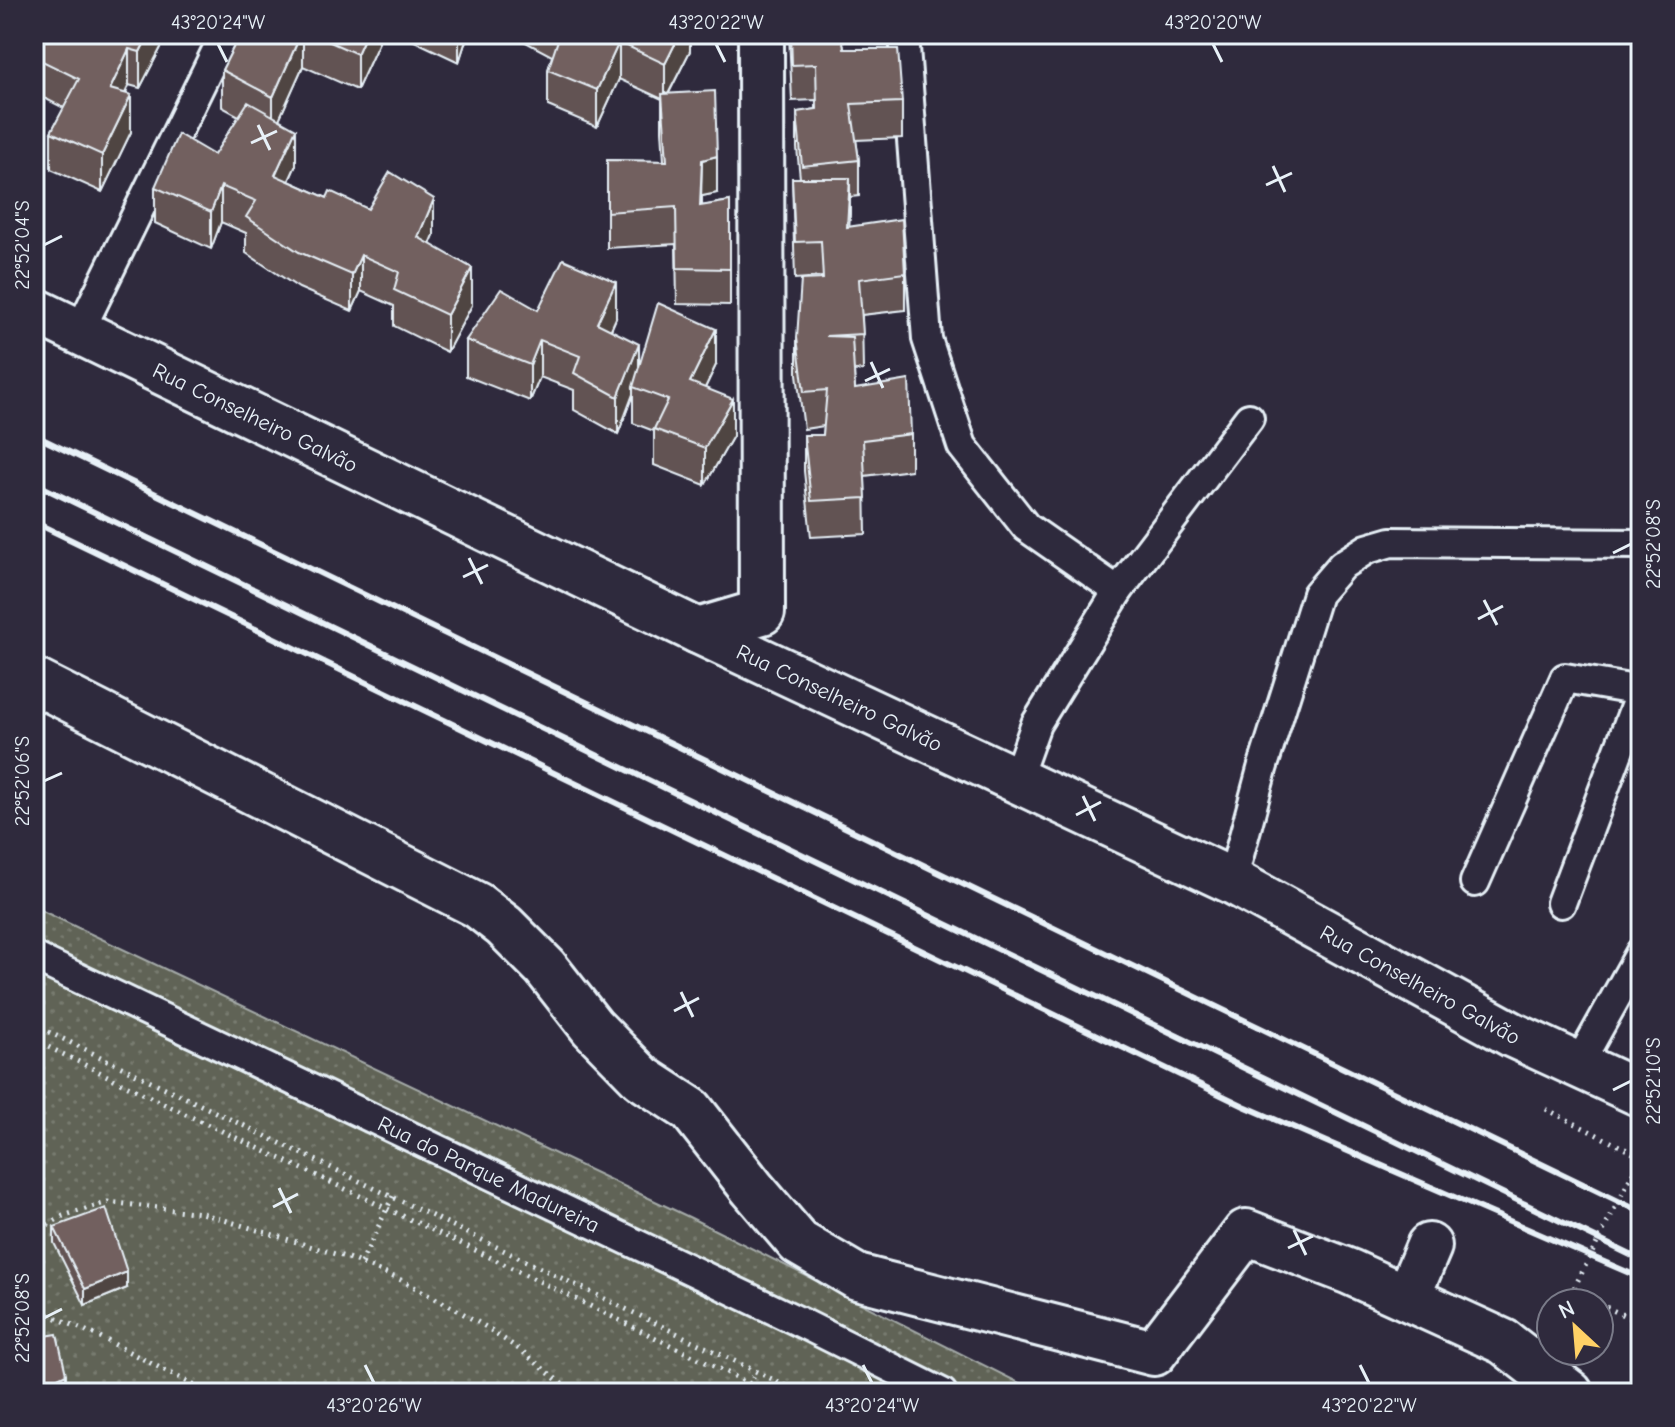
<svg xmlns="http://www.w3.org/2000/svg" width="1675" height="1427" font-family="'Comic Neue',sans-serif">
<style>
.park{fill:url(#park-dots);stroke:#a4aaa8;stroke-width:2}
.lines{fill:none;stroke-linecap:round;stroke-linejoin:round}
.service-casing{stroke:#e8f1f8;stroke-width:34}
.minor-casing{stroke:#e8f1f8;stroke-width:50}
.primary-casing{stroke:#e8f1f8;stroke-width:50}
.path{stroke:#e8f1f8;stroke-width:5;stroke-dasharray:2 6;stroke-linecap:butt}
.service{stroke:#2f2a3d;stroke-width:28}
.minor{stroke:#2f2a3d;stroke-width:44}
.primary{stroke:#2f2a3d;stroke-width:44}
.rail{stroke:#e8f1f8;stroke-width:6}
.path-bridge{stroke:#e8f1f8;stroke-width:5;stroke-dasharray:2 6;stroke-linecap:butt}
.wall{fill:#625352;stroke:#e8f1f8;stroke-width:2}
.shaded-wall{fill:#504442;stroke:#e8f1f8;stroke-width:2}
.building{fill:#72615f;stroke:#e8f1f8;stroke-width:2}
.ticks{fill:none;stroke:#e8f1f8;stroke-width:3}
.labels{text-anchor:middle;stroke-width:7;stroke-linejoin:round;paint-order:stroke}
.street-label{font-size:22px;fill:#e8f1f8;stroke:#2f2a3d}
.neatline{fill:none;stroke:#e8f1f8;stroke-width:3}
.ticks-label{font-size:20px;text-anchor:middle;fill:#e8f1f8}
</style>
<defs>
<pattern id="park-dots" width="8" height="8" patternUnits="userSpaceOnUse" patternTransform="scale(2)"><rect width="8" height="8" fill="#616457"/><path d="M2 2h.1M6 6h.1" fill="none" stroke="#787b70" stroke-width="1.8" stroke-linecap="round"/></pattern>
</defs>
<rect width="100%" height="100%" fill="#2f2a3d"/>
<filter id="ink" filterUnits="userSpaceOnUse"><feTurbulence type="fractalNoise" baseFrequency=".0125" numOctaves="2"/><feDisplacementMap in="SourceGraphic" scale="16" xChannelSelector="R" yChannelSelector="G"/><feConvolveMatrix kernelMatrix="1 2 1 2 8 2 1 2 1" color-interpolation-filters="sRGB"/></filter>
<g filter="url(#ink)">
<path class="park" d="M34,907L691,1218L1039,1393H34Z"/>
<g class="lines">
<defs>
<g id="service">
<path d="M904,34L927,339L962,446L1026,527L1118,591"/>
<path d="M79,332L225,34"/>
<path d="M1016,780L1036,724L1118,591L1249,418"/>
<path d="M1232,881L1262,769L1317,594L1342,565L1367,549L1391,542L1641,544"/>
<path d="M1475,882L1565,678L1641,691"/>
<path d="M1561,903L1641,691"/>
<path id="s1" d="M34,957L804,1324L942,1393"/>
<path d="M1578,1065L1641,952"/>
</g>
<path id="minor" d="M698,631L762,612L761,34
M34,681L477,905L504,926L545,967L592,1027L642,1078L691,1110L752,1188L799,1243L857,1277L1154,1353L1246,1232L1350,1272L1504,1342L1570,1393
M1407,1298L1429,1246"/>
<g id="primary">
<path id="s2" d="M34,310L698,631L1232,881L1513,1035L1641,1094"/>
</g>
</defs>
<use href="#service" class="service-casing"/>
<use href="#minor" class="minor-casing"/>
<use href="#primary" class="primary-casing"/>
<path class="path" d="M34,1025L801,1393
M34,1040L177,1110L475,1250L769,1393
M1546,1109L1641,1157
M34,1233L63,1216L108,1202L201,1213L277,1236L348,1258L401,1280L452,1307L486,1327L523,1352L573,1393
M361,1263L393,1196
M1599,1304L1641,1323
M34,1308L100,1337L209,1393
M747,1393L755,1372"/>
<use href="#service" class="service"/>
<use href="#minor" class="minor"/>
<use href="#primary" class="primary"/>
<path class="rail" d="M34,435L1641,1212
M34,483L1641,1260
M34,522L1244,1106L1641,1278"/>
<path class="path-bridge" d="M1597,1303L1572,1292L1641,1157"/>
</g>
<path class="wall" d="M34,34H168L140,88L129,85L126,94L131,132L102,192L51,169V132L64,108L34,93Z
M240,34H379V42L357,90L303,66L279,119L296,165L289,181L327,198L368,209L434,235L430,244L472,305L447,352L394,326V306L361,291L352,311L299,288L246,253V233L221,222L211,249L155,223V187L214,155L239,116L222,107V70Z
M406,34H468L459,62L406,37Z
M518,34H690V51L669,93L717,193L702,196V206L730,201V305L677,304L676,244L607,248V160L664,161L662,130V99L619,79L597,127L548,106V70L552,56L518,38Z
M789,34H856V36H842L844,49L902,102V138L856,140L859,160V196L850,197L849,227L905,273V310L862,315L863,370L854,371L855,389L911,434V470L865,476L866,534L811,537L804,471V435H823L824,426L804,429L797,374V338L821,279V277L795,279L792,178H800L797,148V112L816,109V100L792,101Z
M538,310L616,318L611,330L639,368L716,365L705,388L733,436L705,485L654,465V431L633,423V394L618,434L574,410V390L540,377L530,401L466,376V340Z
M54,1227L127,1288L85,1305L54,1243Z"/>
<path class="shaded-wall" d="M149,34H168L140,88V52Z
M301,34H303V66L273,133V97Z
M366,34H379V42L357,90V54Z
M459,34H468L459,62Z
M680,34H690V51L665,100V64Z
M619,42V79L597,127V90Z
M129,49V85L110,125V89Z
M131,95V132L102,192V155Z
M296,129V165L275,211V175Z
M717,156V193L702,196L700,243L702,160Z
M850,178V214L847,264V227Z
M221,186V222L211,249V212Z
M434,199V235L418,273V237Z
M361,255V291L352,311V275Z
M472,268V305L447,352V315Z
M616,282V318L597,360V323Z
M716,329V365L690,419V382Z
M540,340V377L530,401V365Z
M639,344V381L633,387V394L618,434V397Z
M733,399V436L705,485V448Z
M35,1125V1148L34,1150V1128Z
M127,1272V1288L85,1305V1289Z
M66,1374V1382L44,1393H34V1390Z"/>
<path class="building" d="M34,34H149L140,52L129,49L110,89L131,95L102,155L51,132L79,79L34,57Z
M240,34H301L273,97L222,70Z
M312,34H366L357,54Z
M560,34H680L665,64L619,42L597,90L548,70Z
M791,34H842L844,49H898L902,102L851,104L859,160L802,166L797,112L817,109L816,64L792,65Z
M715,91L717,156L702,160L700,206L730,201V269L677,268L676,207L607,212V160L667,161L662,94Z
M248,102L296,129L275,175L327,198L330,191L368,209L390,172L434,199L418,237L472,268L447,315L394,290L399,272L361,255L352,275L299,252L246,217L256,201L221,186L211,212L155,187L178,134L214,155Z
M792,178H850L847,227L902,219L905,273L859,279L863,334L826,336L852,337L855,389L909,380L911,434L863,440L866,498L811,501L804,435H823L827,390L804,392L797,338L801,280L823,279L821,241L795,242Z
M563,259L616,282L597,323L639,344L618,397L574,373L580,356L540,340L530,365L466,340L501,289L538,310Z
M658,303L716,329L690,382L733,399L705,448L654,429L668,400L633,387Z
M106,1208L127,1272L85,1289L54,1227Z
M57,1334L66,1374L34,1390V1338Z"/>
</g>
<path class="ticks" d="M218,44L227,62M716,44L725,62M1213,44L1222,62M258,125L270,150M251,143L277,131M1273,166L1285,192M1266,185L1292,173M44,245L62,236M871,362L883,388M865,381L890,369M1613,553L1631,544M469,558L482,584M463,577L488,565M1484,600L1497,625M1478,619L1503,606M44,781L62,773M1083,796L1095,821M1076,815L1101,802M681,992L693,1017M674,1011L699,998M1613,1090L1631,1081M279,1188L291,1213M273,1207L298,1194M1294,1230L1306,1255M1288,1248L1313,1236M44,1318L62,1309M365,1365L374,1383M863,1365L872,1383M1360,1365L1369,1383"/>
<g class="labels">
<g class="street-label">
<text dy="8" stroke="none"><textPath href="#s2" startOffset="246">Rua Conselheiro Galvão</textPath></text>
<text dy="8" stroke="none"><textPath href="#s2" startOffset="894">Rua Conselheiro Galvão</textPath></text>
<text dy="8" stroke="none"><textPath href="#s2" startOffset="1542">Rua Conselheiro Galvão</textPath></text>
<text dy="8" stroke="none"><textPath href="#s1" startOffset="504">Rua do Parque Madureira</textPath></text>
</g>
</g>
<rect width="1675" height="1427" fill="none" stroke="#2f2a3d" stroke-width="88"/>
<g transform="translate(1575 1327) rotate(334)"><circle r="38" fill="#2f2a3d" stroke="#797a88" stroke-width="2"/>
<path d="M0-6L14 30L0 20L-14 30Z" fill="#ffd166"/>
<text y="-12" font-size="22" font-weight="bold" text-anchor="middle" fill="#e8f1f8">N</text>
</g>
<rect x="44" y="44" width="1587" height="1339" class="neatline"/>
<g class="ticks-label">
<text x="218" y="29">43°20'24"W</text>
<text x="716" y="29">43°20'22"W</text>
<text x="1213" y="29">43°20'20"W</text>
<text transform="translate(22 245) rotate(-90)" y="7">22°52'04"S</text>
<text transform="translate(1653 544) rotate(-90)" y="7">22°52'08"S</text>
<text transform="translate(22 781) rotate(-90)" y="7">22°52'06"S</text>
<text transform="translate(1653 1081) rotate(-90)" y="7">22°52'10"S</text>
<text transform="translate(22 1318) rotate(-90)" y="7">22°52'08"S</text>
<text x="374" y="1412">43°20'26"W</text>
<text x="872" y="1412">43°20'24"W</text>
<text x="1369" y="1412">43°20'22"W</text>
</g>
</svg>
